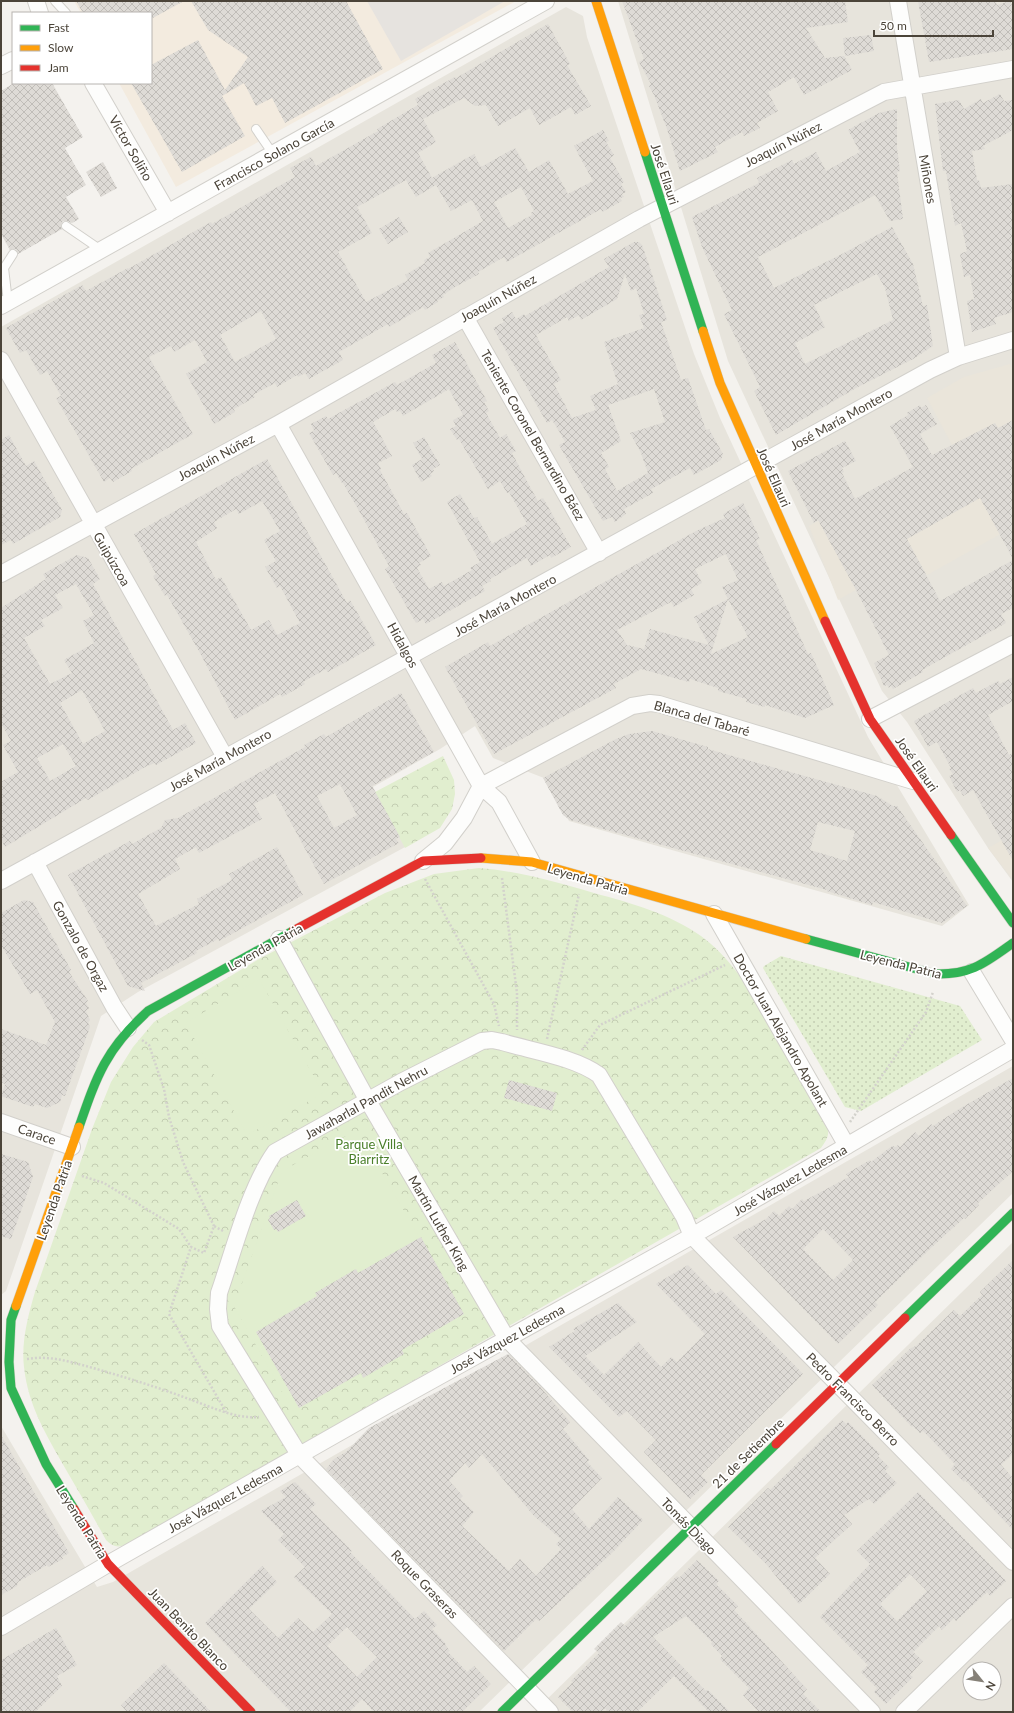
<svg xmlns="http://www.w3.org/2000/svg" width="1014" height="1713" font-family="Lato,sans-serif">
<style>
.residential{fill:#e7e4dc;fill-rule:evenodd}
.commercial{fill:#f3ebdf}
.education{fill:#eae5da}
.grass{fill:url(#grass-dots)}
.forest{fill:url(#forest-crowns)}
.pitch{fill:#e1eecf}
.parking{fill:#e6e3df}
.building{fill:url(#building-cross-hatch);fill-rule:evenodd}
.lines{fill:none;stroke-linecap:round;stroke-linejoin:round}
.lane-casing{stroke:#d2d0cb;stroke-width:10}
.street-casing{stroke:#d2d0cb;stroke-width:18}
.fast-casing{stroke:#d3cfc5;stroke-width:10}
.slow-casing{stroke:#d3cfc5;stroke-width:10}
.jam-casing{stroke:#d3cfc5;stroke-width:10}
.path{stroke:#d3d2cc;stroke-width:2.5;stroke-dasharray:2 2;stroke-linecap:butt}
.lane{stroke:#fdfdfc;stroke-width:8}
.street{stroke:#fdfdfc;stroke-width:16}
.fast{stroke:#30b455;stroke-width:9}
.slow{stroke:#ff9f0a;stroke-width:9}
.jam{stroke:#e5322d;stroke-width:9}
.labels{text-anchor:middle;stroke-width:3.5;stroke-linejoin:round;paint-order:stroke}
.street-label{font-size:13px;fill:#4b4439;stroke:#fff}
.park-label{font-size:13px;fill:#4a7f2a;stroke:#fff}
</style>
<defs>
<pattern id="grass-dots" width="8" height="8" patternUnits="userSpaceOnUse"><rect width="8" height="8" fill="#e1eecf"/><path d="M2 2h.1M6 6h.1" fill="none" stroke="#c3cdb2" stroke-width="1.8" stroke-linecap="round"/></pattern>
<pattern id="forest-crowns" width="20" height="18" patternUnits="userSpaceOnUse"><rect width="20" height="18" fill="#e1eecf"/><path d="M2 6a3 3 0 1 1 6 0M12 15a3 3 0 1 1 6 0" fill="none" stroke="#c3cdb2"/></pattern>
<pattern id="building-cross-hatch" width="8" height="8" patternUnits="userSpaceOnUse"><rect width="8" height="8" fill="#dedbd6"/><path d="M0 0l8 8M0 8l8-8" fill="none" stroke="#c0bdb8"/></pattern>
</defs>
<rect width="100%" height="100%" fill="#f4f2ee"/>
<path class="residential" d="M618,1H1013V882L988,848L907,722L882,691L728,361Z
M566,7L583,16L587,37L694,354L720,418L868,737L969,905L942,926L569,821L544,778L493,758L475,726L440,749L373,787L407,846L138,992L101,1016L6,1291L1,1295V327Z
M1013,1066V1193L479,1712H1V1426L97,1587L113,1582Z
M1013,1242V1712H534ZM970,1669H994V1693H970Z"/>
<path class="commercial" d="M74,1H516L176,187L119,83H151V13H81Z"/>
<path class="education" d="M1010,364L1013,372V527L927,575L916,556L838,600L809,526L952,445L927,398L964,377Z
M1013,834V880L988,848Z"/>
<path class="grass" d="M781,956L960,1006L982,1040L861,1111L845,1107L763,968L764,966Z"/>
<path class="forest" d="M443,756L454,780L455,794L452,809L440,828L405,848L375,792Z
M479,868C519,871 556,882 594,893C631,903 670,914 701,936C736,962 756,1000 777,1037C795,1068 811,1099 828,1130C829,1137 825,1142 821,1148L125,1545C117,1548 112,1546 106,1540C93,1516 79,1492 65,1468C47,1436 28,1406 24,1367C21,1342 28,1316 35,1292L92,1129L111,1082L133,1047L154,1022L259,959L385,893L434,874Z"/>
<path class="pitch" d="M259,979L323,1093L247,1135L186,1023Z
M357,1130L464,1314L293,1411L234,1306L282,1171Z"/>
<path class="parking" d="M367,1H505L401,61Z"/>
<path class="building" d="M76,1H184L151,19V13H83Z
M191,1H346L383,69L285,123L272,98L256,106L244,83L222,96L245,136L182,172L131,83H151V65L198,40L225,90L248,57L208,30Z
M622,1H845L848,22L806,28L825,58L844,56L852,70L804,95L794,77L768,92L778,111L757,123L760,128L744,136L742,132L715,147L718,152L680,171L667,129L654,95L649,86L651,84L639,62L644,59Z
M918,1H995L997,5L1010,1L1013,7V49L929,62Z
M548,24L570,64L567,65L591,106L575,115L571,107L539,125L530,108L498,126L486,105L475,106L464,98L423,119L436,142L418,153L432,178L474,154L481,167L515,148L529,172L549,160L568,194L593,181L574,146L603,130L609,141L606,142L614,155L610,158L624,182L621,184L626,192L622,194L624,197L620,198L622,201L602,212L601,209L507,262L504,257L478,272L479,274L455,287L443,295L444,297L437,301L438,302L425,310L423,307L389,327L388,324L339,352L343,360L309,379L305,373L298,377L297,375L277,387L275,383L253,395L255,397L234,409L235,412L214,424L186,374L207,362L195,340L174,352L171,346L149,357L193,434L131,469L132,471L113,482L110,478L104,482L56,398L61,396L47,371L40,375L26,350L20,353L6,328L82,285L86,291L128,268V269L211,222L212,224L295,177L290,168L311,157L316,166L378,131L377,129L418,105L415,99L455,77L456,78ZM406,180L416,197L436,185L451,211L472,200L483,221L428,253L430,257L424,260L425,263L405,275L408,280L366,302L338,252L372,233L357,207ZM521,187L534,211L531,213L532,215L508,228L494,202ZM261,311L276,339L235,362L220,335Z
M871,35L874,51L845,56L843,38Z
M14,83H52L83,137L65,148L86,185L66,197L79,219L72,223L67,221H63L61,225L62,229L18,254L16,249L10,250L1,234V91Z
M1000,94L1004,101L1013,100V130L983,146L985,149L972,151L977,180H979L981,188L1013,184V312L994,318L996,324L972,332L967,301L974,299L970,275L964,277L960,254L967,251L961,223L955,226L946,171H943L935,104L959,100L964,109L981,99L983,103Z
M897,109V148L900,171L897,172L903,219L890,221L875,195L758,257L774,288L842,254L892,227L913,264L923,306L927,305L933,346L913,359L856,388L776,435L754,391L760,387L724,314L732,310L702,247L692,217L759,183L757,178L792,160L794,164L816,152L826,171L860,152L848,130L879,113ZM877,274L885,288L893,320L805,364L795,343L825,327L814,305Z
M103,162L117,188L101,197L86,172Z
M399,217L408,232L388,244L379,229Z
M634,242H639L642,245L648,262L667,320L661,322L681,380L688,378L706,430L709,429L723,454L721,460L694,475L690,468L651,489L653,493L624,509L626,514L615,522L612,517L603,521L559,445L565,442L559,431L552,420L547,423L493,328L504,322L502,318L512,312L516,319L524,314L525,316L609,267L604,259ZM625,274L631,291L636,288L644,314L639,315L644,328L604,342L618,384L590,396L596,410L572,418L554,384L561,380L536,335L567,317L569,321L579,315L581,320L617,299ZM654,389L665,422L630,433L641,453L648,473L617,491L605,469L609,467L601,453L621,441L608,405Z
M455,342L487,401L484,402L489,411L486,413L500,438L506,434L516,451L512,453L530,487L538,501L543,498L571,547L551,558L550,555L531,566L527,558L490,579L491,581L482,586L485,591L426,624L423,619L416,623L385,569L389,566L362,516L343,483H342L336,473L333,475L309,433L314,431L311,424L326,416L328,419L395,382L397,385L436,363L432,355ZM449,389L463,415L453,420L456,426L450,429L457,440L459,439L488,489L500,481L507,493L509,492L527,524L492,544L477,517L474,518L460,494L447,502L480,562L470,568L472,570L444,586L442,582L429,589L417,568L421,565L419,563L431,556L407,513L404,514L380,470L381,469L378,463L392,456L373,422L395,409L397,412L400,411L403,416Z
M920,405L921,408L926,405L937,424L920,434L932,455L995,423L998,428L1013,420V559L980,498L907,539L940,601L1013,560V608L1001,614L1006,623L922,670L923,672L893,689L891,686L889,688L887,685L884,686L874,663L889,655L856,590L818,520L814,523L788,471L845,441L856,461L842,468L844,472L842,473L855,499L913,467L890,426L908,415L907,413Z
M9,435L26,466L34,461L62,510L60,517L13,544L11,540L1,545V440Z
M424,437L440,465L433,469L434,471L430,474L432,476L421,482L412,465L422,459L413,443Z
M267,459L347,603L350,600L376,645L328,672L326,669L303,682L305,684L282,697L280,694L235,720L200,653L167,595L165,596L153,576L156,574L134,534ZM262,501L280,531L264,540L276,561L265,567L277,588L280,586L300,623L277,635L269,620L251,630L221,577L216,580L196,542L217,528L214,522L236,509L239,514Z
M743,503L760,539L756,540L808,654L811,653L834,705L805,718L765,705V707L746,702L747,699L718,691V688L690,679L689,682L641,669L614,684L616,688L494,754L445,667L488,642L490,646L696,531L725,518L723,514ZM726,554L738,580L722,587L728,599L694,617L709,645L650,629L644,649L627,645L617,630L671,602L674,607L694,595L691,589L702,583L695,569ZM728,599L748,637L711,654L712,650Z
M77,555L88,558L100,579L93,584L173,730L185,723L196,743L156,765L155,763L145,767L88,800L86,798L5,847L1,839V782L18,772L3,745L11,741L1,723V608L46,579L43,574ZM76,584L94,615L83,621L94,643L64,660L72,673L50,684L24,638L45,626L41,620L63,608L55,595ZM82,690L105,731L83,744L60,703ZM63,744L76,766L50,781L37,758Z
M1013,677V701L988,715L1009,755L1013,753V861L973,790L963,796L960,790L957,792L949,776L953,774L949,769L951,768L937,742L928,747L914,721L973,688L976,693L998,681L1000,684Z
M401,693L434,752L372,786L400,837L396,839L399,843L324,884L275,793L254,804L262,819L199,853L196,847L175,859L180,869L138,894L156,926L199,904L197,899L232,880L229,874L277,847L303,895L219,941L218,939L196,951L197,953L141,983L145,991L128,986L68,875L130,841L132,844L161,828L165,820L178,818L305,747L304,745L324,734L326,737ZM340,784L357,815L334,828L317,796Z
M652,731L708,747V749L725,754L877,796L893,806H897L967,906L942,923L873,902L872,905L827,891V890L570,820L563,815L543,778L616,739L629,734ZM818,822L855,831L847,861L810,850Z
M24,900L33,902L71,970L69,972L88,1001L86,1003L89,1008L86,1011L90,1020L88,1023L90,1027L65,1096L62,1095L60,1102L47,1108L35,1104L33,1107L1,1096L5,1084L1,1082V1029L46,1045L55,1022L37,990L30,994L1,945V913Z
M1013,1078V1171L978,1203L979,1205L965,1219L964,1218L934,1245L875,1302L878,1305L838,1344L733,1237L766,1219L774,1211L779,1216L789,1206L792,1209L802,1199L804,1201L849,1177L846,1174L870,1160L871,1162L892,1146L896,1147L898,1145L900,1147L915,1132L919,1136L931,1124L933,1126L959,1109ZM823,1229L853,1260L833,1280L803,1249Z
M509,1080L557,1093L552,1111L504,1098Z
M1,1154L28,1162L33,1177L11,1239L1,1236Z
M297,1200L306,1216L278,1232L276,1229L274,1230L268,1220L270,1218L269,1216Z
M421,1237L464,1314L402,1350L404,1354L363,1378L361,1373L299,1408L256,1332L317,1296L315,1293L356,1269L358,1273Z
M1013,1260V1454L1001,1465L1013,1478V1530L965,1480L964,1482L951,1469L955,1464L923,1431L920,1433L913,1426L912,1427L872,1385L911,1348L916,1346L954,1310L960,1316L982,1295L980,1292Z
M688,1265L716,1294L721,1290L803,1374L701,1475L708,1482L690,1499L644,1452L656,1440L627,1411L619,1417L549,1347L575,1331L573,1329L618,1303L637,1322L585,1356L604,1375L638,1342L661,1367L671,1357L677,1362L705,1334L656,1284Z
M508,1354L541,1388L570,1422L563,1429L589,1460L587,1462L602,1478L572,1509L589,1529L618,1497L643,1520L613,1552L539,1621L536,1619L504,1651L326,1469L334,1459L346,1452L369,1428ZM482,1454L534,1516L561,1539L556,1544L561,1549L536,1576L520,1559L509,1571L462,1526L474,1512L460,1499L463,1496L449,1481L465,1463L469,1468Z
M842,1420L846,1424L848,1422L880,1454L878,1456L889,1467L885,1471L897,1483L874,1504L869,1499L844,1515L852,1524L815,1558L830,1574L799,1604L766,1564L728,1527L768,1488L770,1490Z
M1,1435L69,1553L62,1557L63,1559L48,1567L47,1565L18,1582L17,1586L1,1595Z
M295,1482L316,1504L310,1509L352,1551L350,1552L415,1619L424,1611L437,1625L432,1629L446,1644L445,1645L450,1651L448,1652L467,1672L474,1666L491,1684L462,1712H374L362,1699L349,1712H291L205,1623L262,1566L277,1582L249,1609L278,1638L298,1618L313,1632L332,1614L294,1577L305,1567L278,1540L284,1534L261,1511L286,1497L280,1491ZM347,1627L377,1657L357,1677L327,1646Z
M918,1492L1006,1581L990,1596L987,1592L956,1621L954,1618L942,1630L939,1626L913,1652L923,1661L910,1675L913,1677L886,1704L874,1692L877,1688L861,1672L868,1665L820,1617L870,1564L857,1551ZM910,1574L927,1591L897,1621L880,1604Z
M697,1560L719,1581L716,1584L738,1606L734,1610L807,1689L803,1694L821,1712H759L743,1695L749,1688L720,1659L722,1656L711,1644L712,1642L686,1616L653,1637L706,1691L708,1690L730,1712H709L674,1676L637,1712H608L605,1708L601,1712H573L558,1697L573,1682L571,1681L599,1653L594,1649L621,1622L625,1626L677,1576L679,1578Z
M56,1628L77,1665L57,1676L62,1686L35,1712H1V1660Z
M164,1663L196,1696L211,1712H127L121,1705Z"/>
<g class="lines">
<defs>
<path id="lane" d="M55,1L66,13
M256,129L273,154
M66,226L101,250
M8,302L4,268L13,254"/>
<path id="street" d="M36,1L40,13
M898,1L958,357
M1,66L13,60
M93,83L168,213
M1,306L546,1
M465,317L599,553
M1,360L225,757
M278,424L481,786L499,802L532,862
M1,574L278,424L639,219L884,92L1013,69
M870,719L1013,644
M423,861L445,843L464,818L481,786L632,706L650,703L659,704L913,781
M35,862L114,1007L128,1028
M1,881L930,370L958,357L1013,340
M714,914L847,1146
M279,939L368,1101L507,1339L872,1712
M972,972L1013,1040
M1,1122L72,1147
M1,1627L108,1564L384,1407L692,1236L1013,1049
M550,1712L300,1456L220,1326L218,1309L219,1293C234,1250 249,1189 275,1152L401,1082L482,1041L492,1040L502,1042C532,1051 574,1057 599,1075L684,1217L692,1236L1013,1562
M904,1712L1013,1606"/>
<path id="fast" d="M645,152L703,331
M951,835L1013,923
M806,939L935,974C971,975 985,963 1013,943
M79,1127C97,1075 106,1049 148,1011L293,931
M16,1306L11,1320L9,1362L11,1388L46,1464L74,1509
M905,1318L1013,1213
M502,1712L776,1444"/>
<path id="slow" d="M596,1L645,152
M703,331L720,383L825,621
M481,858L532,862L806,939
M16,1306L79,1127"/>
<path id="jam" d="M825,621L870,719L951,835
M293,931L423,861L481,858
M776,1444L905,1318
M74,1509L108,1564L251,1712"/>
</defs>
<use href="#lane" class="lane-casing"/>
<use href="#street" class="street-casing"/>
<use href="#fast" class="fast-casing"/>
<use href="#slow" class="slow-casing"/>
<use href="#jam" class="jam-casing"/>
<path class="path" d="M502,878L517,993V1030
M425,879L494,1004L499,1026
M547,1039L579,894
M142,1040L149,1045L164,1089L169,1117L183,1162L214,1226
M582,1050L600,1025L725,965
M850,1122L926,1012L933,992
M82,1176L104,1183L179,1229L191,1247
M223,1231L214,1226L204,1253L191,1247L169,1314L226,1412
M27,1359C50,1355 71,1362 93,1368C128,1378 163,1389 197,1402C216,1409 238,1419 259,1417"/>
<use href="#lane" class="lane"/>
<use href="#street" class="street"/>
<use href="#fast" class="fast"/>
<use href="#slow" class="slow"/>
<use href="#jam" class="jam"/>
</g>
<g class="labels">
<g class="street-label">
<text transform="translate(783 144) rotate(-27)" y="5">Joaquín Núñez</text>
<text transform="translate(131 148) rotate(60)" y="5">Víctor Soliño</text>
<text transform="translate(274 154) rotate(-29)" y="5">Francisco Solano García</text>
<text transform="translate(665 174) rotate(72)" y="5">José Ellauri</text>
<text transform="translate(928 179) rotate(80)" y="5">Miñones</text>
<text transform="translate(498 298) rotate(-29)" y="5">Joaquín Núñez</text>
<text transform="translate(841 419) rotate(-29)" y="5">José María Montero</text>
<text transform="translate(533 435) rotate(60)" y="5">Teniente Coronel Bernardino Báez</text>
<text transform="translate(216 457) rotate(-28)" y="5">Joaquín Núñez</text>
<text transform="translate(774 477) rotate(66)" y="5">José Ellauri</text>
<text transform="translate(112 559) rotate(60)" y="5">Guipúzcoa</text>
<text transform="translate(505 605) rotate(-29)" y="5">José María Montero</text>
<text transform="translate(403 645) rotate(61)" y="5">Hidalgos</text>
<text transform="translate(702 718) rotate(16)" y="5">Blanca del Tabaré</text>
<text transform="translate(220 760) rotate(-29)" y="5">José María Montero</text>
<text transform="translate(917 764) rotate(55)" y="5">José Ellauri</text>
<text transform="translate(588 879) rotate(16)" y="5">Leyenda Patria</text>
<text transform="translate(81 946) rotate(61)" y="5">Gonzalo de Orgaz</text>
<text transform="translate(265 947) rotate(-29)" y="5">Leyenda Patria</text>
<text transform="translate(901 964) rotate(14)" y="5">Leyenda Patria</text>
<text transform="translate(781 1030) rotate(60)" y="5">Doctor Juan Alejandro Apolant</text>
<text transform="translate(366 1102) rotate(-29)" y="5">Jawaharlal Pandit Nehru</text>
<text transform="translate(37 1134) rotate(19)" y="5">Carace</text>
<text transform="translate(790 1180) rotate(-30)" y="5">José Vázquez Ledesma</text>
<text transform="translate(54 1200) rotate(-71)" y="5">Leyenda Patria</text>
<text transform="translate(439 1223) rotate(60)" y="5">Martín Luther King</text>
<text transform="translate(507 1339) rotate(-29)" y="5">José Vázquez Ledesma</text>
<text transform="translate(853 1399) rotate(45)" y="5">Pedro Francisco Berro</text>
<text transform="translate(748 1453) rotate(-44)" y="5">21 de Setiembre</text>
<text transform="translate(225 1498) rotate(-29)" y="5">José Vázquez Ledesma</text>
<text transform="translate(82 1522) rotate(58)" y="5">Leyenda Patria</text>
<text transform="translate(689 1526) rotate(46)" y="5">Tomás Diago</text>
<text transform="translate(425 1584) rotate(46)" y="5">Roque Graseras</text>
<text transform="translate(189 1629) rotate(46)" y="5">Juan Benito Blanco</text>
</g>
<g class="park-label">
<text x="369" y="1149">Parque Villa<tspan x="369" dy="15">Biarritz</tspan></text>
</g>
</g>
<rect width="1014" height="1713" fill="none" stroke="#4b4439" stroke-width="4"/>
<rect x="12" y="12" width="140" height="72" fill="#ffffff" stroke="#b7b4b0"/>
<rect x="20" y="25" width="20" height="6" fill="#30b455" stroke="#b7b4b0"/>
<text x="48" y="32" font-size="12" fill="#4b4439">Fast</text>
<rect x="20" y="45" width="20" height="6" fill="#ff9f0a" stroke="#b7b4b0"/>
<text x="48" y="52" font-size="12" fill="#4b4439">Slow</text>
<rect x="20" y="65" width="20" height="6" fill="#e5322d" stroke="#b7b4b0"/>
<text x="48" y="72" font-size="12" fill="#4b4439">Jam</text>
<g transform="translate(982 1681) rotate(120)"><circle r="19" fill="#ffffff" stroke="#b7b4b0"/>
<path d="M0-3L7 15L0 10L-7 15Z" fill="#868178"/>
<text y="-6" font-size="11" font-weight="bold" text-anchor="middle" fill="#4b4439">N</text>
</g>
<path d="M874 30v6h119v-6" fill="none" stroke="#4b4439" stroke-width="2"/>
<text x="880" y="30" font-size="12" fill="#4b4439" stroke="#ffffff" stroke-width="3" paint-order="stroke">50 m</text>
</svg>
